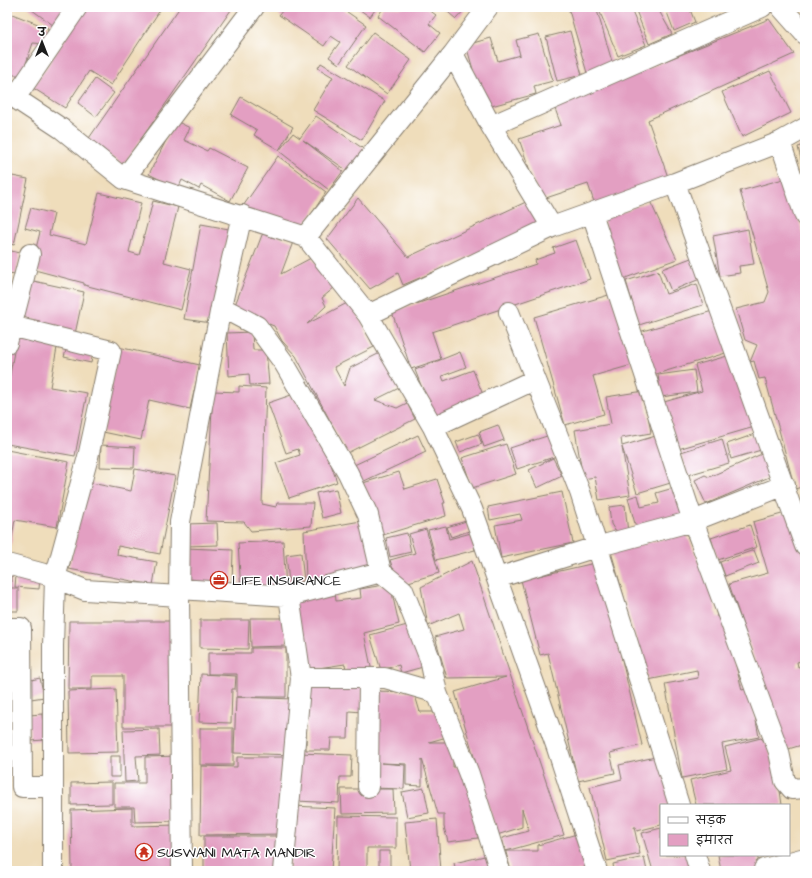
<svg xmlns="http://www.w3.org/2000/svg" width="812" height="878" font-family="'Architects Daughter','Playpen Sans Deva',sans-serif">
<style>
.building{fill:#e39fc2}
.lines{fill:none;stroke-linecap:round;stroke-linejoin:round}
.minor-casing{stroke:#867c6c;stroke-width:22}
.minor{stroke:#fff;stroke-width:20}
.labels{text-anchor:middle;stroke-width:3;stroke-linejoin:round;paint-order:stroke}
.poi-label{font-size:14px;fill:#1c1c1c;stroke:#fff;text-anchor:start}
</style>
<rect width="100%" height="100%" fill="#fff"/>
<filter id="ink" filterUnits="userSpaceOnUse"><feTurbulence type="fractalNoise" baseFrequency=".025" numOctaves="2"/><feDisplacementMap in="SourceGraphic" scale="8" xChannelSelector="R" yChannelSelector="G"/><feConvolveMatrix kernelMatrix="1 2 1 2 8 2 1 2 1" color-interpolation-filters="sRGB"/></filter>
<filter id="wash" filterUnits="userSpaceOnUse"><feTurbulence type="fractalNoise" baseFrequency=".012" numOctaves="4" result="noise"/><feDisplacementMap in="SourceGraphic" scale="16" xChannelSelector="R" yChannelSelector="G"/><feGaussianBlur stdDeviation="0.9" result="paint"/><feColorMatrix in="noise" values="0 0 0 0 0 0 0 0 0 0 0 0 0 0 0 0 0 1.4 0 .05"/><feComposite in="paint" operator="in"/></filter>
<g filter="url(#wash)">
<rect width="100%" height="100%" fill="#efddbb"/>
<g id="blocks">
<path class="building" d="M28,7H73L57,28Z
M86,7H162L111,85L89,71L65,108L33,88Z
M180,7H227L231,10L123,165L87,141Z
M285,7H340L366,25L339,64L329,57L340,42L331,36L324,46L279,15Z
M356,7H377L370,17Z
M384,7L404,8L405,7H425L436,15L429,24L440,33L425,52L378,16Z
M442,7H467L456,19Z
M568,7H596L613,65L587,73Z
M608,7H630L646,45L618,56L599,10Z
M639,7H657L672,34L649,44L635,8Z
M665,7H689L695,22L674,31Z
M7,12L48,28L46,44L33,43L22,75H7Z
M769,19L794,54L648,120L669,180L595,205L588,184L540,200L519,139L561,125L554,106Z
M570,31L582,75L557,81L546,37Z
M373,32L411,60L387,94L348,65Z
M539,34L553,81L534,86L536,94L484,108L466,45L491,38L498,61L520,55L516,40Z
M321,63L385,101L362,140L313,110L333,77L318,68Z
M770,71L791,113L742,137L722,92Z
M95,79L114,93L96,117L78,103Z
M241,97L293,127L279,150L254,135L257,130L231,115Z
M316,116L368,152L352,174L303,140L343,171L329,190L279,151L293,133L300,138Z
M176,121L190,128L184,140L207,151L209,148L248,168L230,201L201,185L199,189L182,180L178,189L149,174Z
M805,145V172H804L798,147Z
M278,156L326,192L303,227L241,209Z
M7,175L28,179L14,245L7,243Z
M787,178L805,241V486L795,489L765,378L759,379L754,361L750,362L757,345L745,340L736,309L765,302L769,292L740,191Z
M99,193L141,203L129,252L139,255L153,201L178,207L164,262L191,269L181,310L84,285V283L31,269L40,232L25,228L31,208L54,214L49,235L86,244Z
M358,198L408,257L528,201L541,227L403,285L398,273L370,289L327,239Z
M650,201L677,259L620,280L603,219Z
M201,224L229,229L211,323L184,319Z
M748,229L754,264L739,266L740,273L720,276L713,236Z
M266,231L293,242L281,274L311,258L335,287L322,298L326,306L307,324L351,301L374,347L334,367L344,386L350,368L382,352L401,387L375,400L397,408L407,403L415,419L347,453L296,356L282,341L274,326L233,310L262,235Z
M576,240L590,279L432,332L441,359L411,369L392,312L536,264L535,260L555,253L553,248Z
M7,250L20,253L16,274L7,273Z
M699,255L707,276L671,291L662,269Z
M658,271L666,294L697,284L703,305L639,325L626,281Z
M29,280L84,292L75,334L39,326L40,321L22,317Z
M612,294L632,365L593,376L604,414L565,425L534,317Z
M716,310L729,352L653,375L639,332Z
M252,332L253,350H266L269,384L250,385L249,374L229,376L227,333Z
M17,335L58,342L50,387L87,393L75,456L7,444V391Z
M67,347L93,353L91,363L64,357Z
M118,347L200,365L190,409L149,400L141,440L103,432Z
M460,352L466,367L442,376L444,381L473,370L486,402L435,421L415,370Z
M731,355L758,426L678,449L664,402L702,391L695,365Z
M694,370L697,392L661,397L658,375Z
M239,386L266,388L262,504L276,507L277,503H313L311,526L251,531L244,522L206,521L213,391L239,392Z
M644,391L651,433L621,438L622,446L659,435L674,482L637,493L622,447L630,495L599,500L595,477L583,479L575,430L611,424L606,397Z
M297,393L316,420L337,482L289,498L276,463L300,455L298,449L286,453L268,403Z
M498,425L504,440L484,447L479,432Z
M758,433L761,450L731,459L727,444Z
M478,434L482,444L460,452L456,442Z
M418,435L426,452L360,483L352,466Z
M550,435L557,456L517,469L510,448Z
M722,439L729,463L688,475L681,452Z
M506,444L516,474L472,488L462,458Z
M101,445L135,447L134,468L100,467Z
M7,450L69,462L57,527L15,520L8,560Z
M764,453L774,475L706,504L695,480L705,475L709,477Z
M553,458L562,476L537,488L529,470Z
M135,469L175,476L160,554L118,546L117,555L157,562L153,585L69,569L86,482L131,491Z
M399,472L405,489L437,479L445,503H443L446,516L383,535L363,483Z
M677,487L685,519L637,531L628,498L638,495L641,507L659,503L656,493Z
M336,489L341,513L322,518L316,493Z
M562,492L573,543L501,558L495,525L522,520L520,514L490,520L488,507Z
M625,505L628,533L617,534L611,524L609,507Z
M789,512L805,558V660L797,662L798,667L805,665V744L785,750L729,584L768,573L753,522Z
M361,521L377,570L314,584L306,579L304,531Z
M466,521L469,531L451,537L447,527Z
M217,523L218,545L187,546L186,524Z
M750,525L757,547L718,560L711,538Z
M446,526L449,539L471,533L475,550L436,560L428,530Z
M426,529L439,573L398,585L390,560L415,553L409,534Z
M407,533L411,552L390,557L386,538Z
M686,533L713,595L717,617H724L742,690L750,688L759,737L722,744L727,769L682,778L665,684L698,678L697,670L648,680L611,552Z
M283,541L286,588L241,591L238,543Z
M186,548L233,550L232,584L185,583Z
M754,550L759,563L725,576L720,562Z
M301,553L304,581L289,583L286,555Z
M472,561L564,835L506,851H538V845L577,834L588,871H511L502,838L529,831L522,809V827L497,835L455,692L506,677L447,678L435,637L464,629L459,613L428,626L421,587Z
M599,562L642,745L610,753L615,773L578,781L548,653L540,655L521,580Z
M7,570H11V588H18V611H7Z
M16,575L40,578L39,589L15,587Z
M390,584L399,624L364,633L372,672L347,676L345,664L305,670L293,599L335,592L336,601L361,598L360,589Z
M250,618H287V646L251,647Z
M200,620H249L248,649L200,648Z
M69,621H177V727H123V676H92V689H68Z
M411,624L423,667L401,673L399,665L381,670L370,635Z
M251,648H286V697H237V674H208V653H251Z
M201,674L236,676L235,689H232L231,723L199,722Z
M40,678L44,697L31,699L27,681Z
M307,684L363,686L362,712L349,711L348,738H331L330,750H306Z
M116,689L118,752L69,753L68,691Z
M374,691L414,692L420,712H440L447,737L429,742H450L453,750V767H463L478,822V838L448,842L444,827V814H438L422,759V786L406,785V764L381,763L405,765L404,789L371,788Z
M236,697L294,699L292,755L234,753Z
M42,714L44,740L30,741L29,715Z
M200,728H233V765H200Z
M159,729L160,755L136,756L138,781L125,782L123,730Z
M761,738L768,746L779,784L782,805H696L690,780L731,770L725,747Z
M298,753L352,755L351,777H340L339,803L296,801Z
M110,756H120V777H110Z
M179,756V821L135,822L134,807H114V783H145V757Z
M660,756L671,805H661V825L637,831L636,827H634L640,854L607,861L590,787L622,779L619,765Z
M237,757H286L285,834L200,835L201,766L237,767Z
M112,782V804L71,805V783Z
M424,788L429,813L407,817L402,792Z
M341,789H393L394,813L342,814Z
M293,806L335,808L331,871H289Z
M132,808V826L180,825L181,871H72L71,810Z
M338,816L396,817V848H367V871H337Z
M437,819L441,871H410L405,822Z
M661,828V855H688L692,871H653L642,833Z
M204,836H277V871H204Z
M379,851H390V871H379Z
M489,855L494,871H456L454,863Z
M718,855H757L761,871H721Z
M644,857L647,871H614L613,864Z"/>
</g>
</g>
<g filter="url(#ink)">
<use href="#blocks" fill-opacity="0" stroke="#867c6c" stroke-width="1"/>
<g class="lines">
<defs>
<path id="minor" d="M77,7L15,98L62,129L124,179L254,7
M781,7L805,34
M453,54L491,126L552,227L675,183L780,142L805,128
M491,126L762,7
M780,142L805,216
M124,179L306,237L453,54L488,7
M675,183L805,546
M592,213L693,521L779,752L785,781L792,789L805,788
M306,237L368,315L552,227
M221,307L257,326L284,363L348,473L368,515L381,572L403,590L430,659L437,693
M509,312L580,492L679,805
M368,315L433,427L472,509L557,748L597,871
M11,326L111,351L88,457L55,578L53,646V787
M7,343L30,254
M433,427L534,380
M7,564L48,575L85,590L179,596
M497,578L596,547L693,521L785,485
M179,589L289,596L301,678L283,871
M289,596L381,572
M7,628H21L22,787H53V871
M301,678H385L437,693L469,774L500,871
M368,787L369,678
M695,855L700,871
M764,869L805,858
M182,871L179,596L180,522L221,307L242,215"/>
</defs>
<use href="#minor" class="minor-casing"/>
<use href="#minor" class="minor"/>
</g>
</g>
<defs>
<symbol id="office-ring" viewBox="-11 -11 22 22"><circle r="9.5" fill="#fff" stroke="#c8321e" stroke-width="1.5"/><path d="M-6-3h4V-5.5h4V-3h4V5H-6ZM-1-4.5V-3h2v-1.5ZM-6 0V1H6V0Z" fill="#c8321e"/></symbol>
<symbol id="temple-ring" viewBox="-11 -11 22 22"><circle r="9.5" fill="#fff" stroke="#c8321e" stroke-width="1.5"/><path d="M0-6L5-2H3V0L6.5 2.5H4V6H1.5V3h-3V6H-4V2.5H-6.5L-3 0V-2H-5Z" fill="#c8321e"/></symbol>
</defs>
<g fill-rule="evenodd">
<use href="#office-ring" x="209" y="570" width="20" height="20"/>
<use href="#temple-ring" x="134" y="842" width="20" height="20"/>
</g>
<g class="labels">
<g class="poi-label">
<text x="232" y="585">LIFE INSURANCE</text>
<text x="157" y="857">SUSWANI MATA MANDIR</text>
</g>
</g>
<rect width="812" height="878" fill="none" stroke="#fff" stroke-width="24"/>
<rect x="660" y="804" width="130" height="52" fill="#ffffff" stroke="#a4a4a4"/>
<rect x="668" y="817" width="20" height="6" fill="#ffffff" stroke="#a4a4a4"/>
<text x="696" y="824" font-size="12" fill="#1c1c1c">सड़क</text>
<rect x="668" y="834" width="20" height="12" fill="#e39fc2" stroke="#a4a4a4"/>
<text x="696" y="844" font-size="12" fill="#1c1c1c">इमारत</text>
<g transform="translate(42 42)" stroke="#ffffff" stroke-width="3" paint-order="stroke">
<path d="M0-3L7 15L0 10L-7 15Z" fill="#1c1c1c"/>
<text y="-6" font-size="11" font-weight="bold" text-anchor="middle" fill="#1c1c1c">उ</text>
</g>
</svg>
